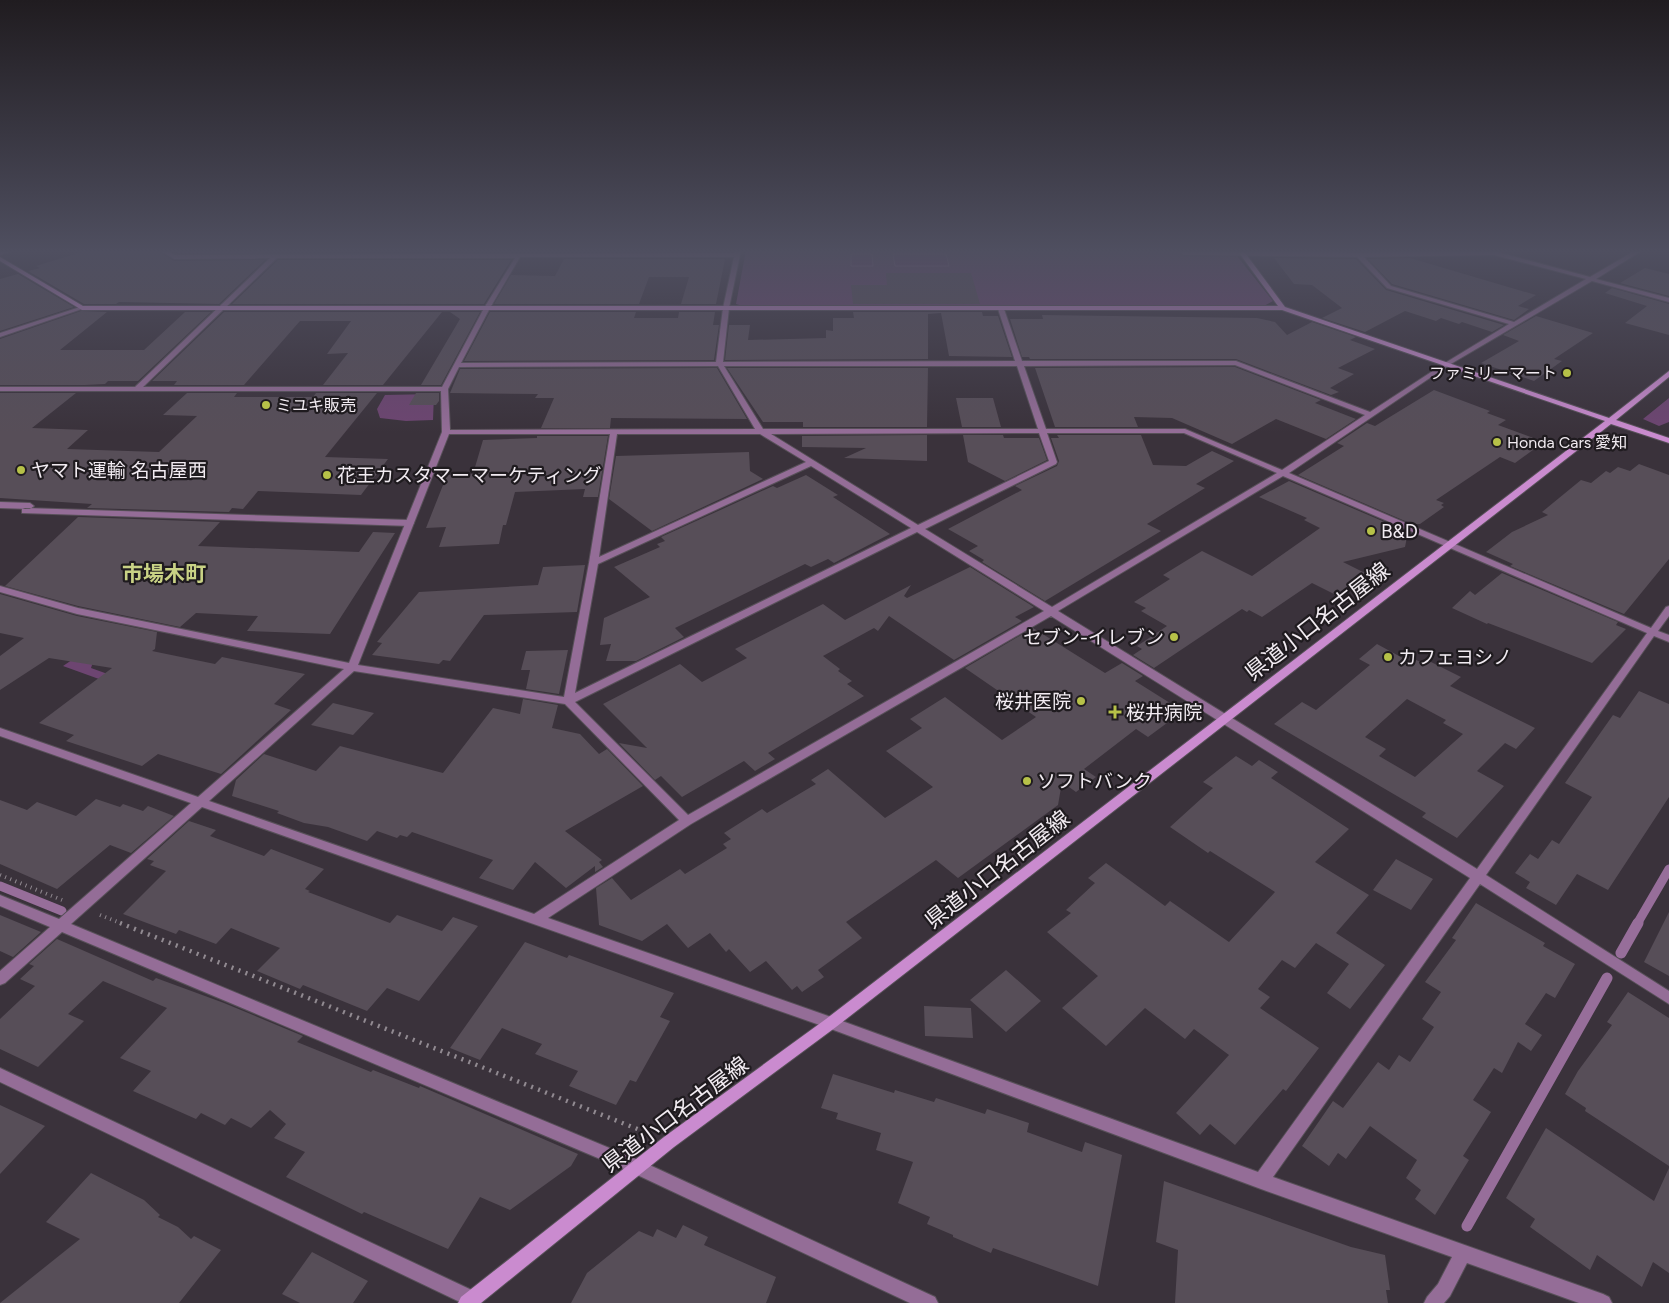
<svg xmlns="http://www.w3.org/2000/svg" width="1669" height="1303" font-family="Figtree,'Noto Sans JP',sans-serif">
<style>
.green{fill:#6d4571}
.water{fill:#703875;stroke:#976e9a}
.lines{fill:none;stroke-linecap:round;stroke-linejoin:round}
.stream-far1{stroke:#976e9a;stroke-width:9}
.stream{stroke:#976e9a;stroke-width:11}
.building{fill:#574e58;fill-rule:evenodd}
.lane-casing{stroke:#575058;stroke-width:2}
.street-casing{stroke:#575058;stroke-width:2}
.secondary-casing{stroke:#575058;stroke-width:2}
.path-far1{stroke:#918a91;stroke-width:4;stroke-dasharray:1 4.5;stroke-linecap:butt}
.path{stroke:#918a91;stroke-width:4.5;stroke-dasharray:2 5.5;stroke-linecap:butt}
.lane{fill:#946d97;fill-rule:evenodd}
.street{fill:#946d97;fill-rule:evenodd}
.secondary{fill:#ca8bcf;fill-rule:evenodd}
.poi-dot{fill:#b6c148;stroke:#1f1b1f;stroke-width:2}
.labels{text-anchor:middle;stroke-width:4.5;stroke-linejoin:round;paint-order:stroke}
.far-poi-label{font-size:16px;fill:#f1ebf1;stroke:#1f1b1f;text-anchor:start}
.poi-label{font-size:19px;fill:#f1ebf1;stroke:#1f1b1f;text-anchor:start}
.quarter-label{font-size:21px;font-weight:bold;fill:#c9d285;stroke:#1f1b1f}
.near-street-label{font-size:22px;fill:#f1ebf1;stroke:#1f1b1f}
</style>
<rect width="100%" height="100%" fill="#3a323b"/>
<path class="green" d="M173,250H266L262,254L180,253Z
M746,250H1179L1182,254L1231,255L1237,256L1273,301L1264,306H743L736,304Z
M434,394L433,420L406,421L380,418L377,409L385,395Z
M1669,398V422L1659,426L1643,419Z
M100,641L91,668L116,677L110,683L63,666Z"/>
<path class="water" d="M851,254H872L873,266H851Z
M893,254H946L949,266H895Z"/>
<g class="lines">
<path class="stream-far1" d="M0,886L62,911
M1637,924L1669,869"/>
<path class="stream" d="M1621,953L1638,923
M1467,1226L1607,978"/>
</g>
<path class="building" d="M88,250H157L174,261L265,260L219,304L119,302L116,304H84L28,271L40,268L36,266Z
M253,250H517L253,253Z
M586,250H726L585,252Z
M1274,258L1356,259L1386,290L1504,325L1492,332L1462,322L1459,324L1441,318L1436,321L1405,311L1365,332L1322,318L1342,308L1312,285L1294,284Z
M1410,258L1515,289L1536,295L1518,306L1529,309L1514,320L1392,284L1368,259Z
M564,259H725L716,304H681L689,277H649L639,304H494L511,275L555,276Z
M278,260H511L484,304H232Z
M1645,268L1669,274V296L1620,283Z
M886,273H971L980,304H853L851,285H887Z
M18,274L74,307L0,331V279Z
M1612,288L1669,304V335L1625,323L1647,306L1605,293Z
M81,311L107,312L60,350H144L185,312H211L138,381H108L105,384L85,385H0V339Z
M224,312H442L383,385H323L348,353L327,354L351,321H300L244,385H174L177,381H152Z
M450,312H480L441,385H421L460,319Z
M490,312H636L634,318H678L679,312H715L713,325H719L714,360L464,361Z
M853,312H982L983,316H998L1012,357L949,356L941,313L928,314V359L725,360L729,325H750L748,340L826,338V330L833,331V318H854Z
M1042,315L1257,318L1275,322L1287,335L1312,322L1356,337L1350,340L1375,349L1338,368L1354,374L1330,388L1339,392L1331,395L1236,359H1030L1029,357H1022L1010,319H1043Z
M1536,316L1593,333L1554,359L1562,361L1534,381L1481,363L1519,341L1503,335Z
M1235,367L1321,400L1315,403L1356,419L1326,439L1276,419L1232,444L1172,418L1134,417L1138,427H1055L1035,368Z
M717,368L747,419L611,418L610,428H541L554,398H535L538,394L450,393L460,369Z
M727,368H928L927,427H803V422H763Z
M1434,390L1490,411L1487,413L1506,420L1498,425L1544,442L1515,463L1500,457L1436,500L1444,503L1441,505L1444,507L1420,524H1412L1298,475L1344,446L1337,443L1367,423L1375,426Z
M0,393H76L32,428L88,430L67,449L159,452L197,416L163,415L187,393H237L234,397H313L316,393H377L325,457L388,459L361,495L258,491L243,509L232,508L229,512L87,508L92,504L0,498Z
M416,393H439V401L436,405H409Z
M956,398H993L1001,427H962Z
M927,435V461L844,458L866,448L802,447V436Z
M963,435H1003L1004,438H1039L1047,460L1005,481L968,462Z
M1057,435H1141L1153,465L1186,466L1212,451L1234,461L1196,484L1205,488L1147,524L1161,531L1045,601L982,562L984,560L969,551L978,546L948,529L1022,490L1015,486L1057,466L1059,461L1051,438H1059Z
M537,436H608L598,497H583L585,489L515,492L506,525H503L499,544L439,547L446,527L426,528L447,475L473,474L483,440L537,438Z
M749,452L750,471L763,479L652,531L609,499L616,456Z
M1639,464L1669,475V559L1624,614L1510,566L1513,564L1486,552L1512,532L1548,515L1542,512L1581,480L1591,483L1606,471L1610,473L1618,467L1630,471Z
M806,475L838,495L833,497L890,534L834,563L828,559L811,567L805,564L675,628L684,637L636,661H606L611,644L600,645L604,618L650,597L614,567L660,547L657,544L665,541L661,537L773,486L777,488Z
M1289,481L1408,532L1405,547L1343,562L1367,574L1338,596L1312,583L1262,617L1249,610L1247,612L1242,609L1154,668L1133,655L1142,649L1137,646L1167,626L1141,611L1146,608L1134,602L1170,579L1163,575L1202,551L1252,576L1320,528L1304,520L1307,518L1259,497Z
M78,517L220,522L198,546L359,552L373,532L395,533L330,634L247,631L258,616L196,613L180,627L78,606L5,586Z
M585,565L577,612L484,615L450,661L443,660L439,664L372,655L382,643L377,642L419,592L538,585L543,567Z
M970,567L1034,607L1015,617L1022,621L954,660L889,616L878,631L874,628L823,656L840,669L838,671L852,681L847,684L864,696L768,753L775,759L755,771L744,761L682,797L661,776L655,780L619,743L647,748L603,704L680,664L702,682L747,658L735,649L823,604L845,620L911,585L904,596L907,598Z
M1502,573L1618,622L1616,625L1626,629L1592,663L1488,623L1487,624L1452,608L1470,591L1475,595Z
M0,594L77,616L157,632L155,649L152,651L215,664L222,657L305,674L274,704L291,710L221,774L158,754L142,766L66,741L74,735L39,723L112,668L49,658L0,690V656L24,638L0,633Z
M1033,628L1105,673L1122,663L1143,676L1135,681L1170,703L1155,715L1167,723L1148,737L1136,729L1084,769L1096,777L1076,792L1062,782L1058,805L958,878L936,860L846,922L862,938L818,970L824,977L802,992L797,986L792,990L766,961L750,972L729,949L726,952L710,933L688,948L667,924L642,941L599,925L596,888L612,878L631,900L680,869L685,874L727,848L723,844L731,839L724,833L762,809L767,813L816,784L811,780L828,769L885,818L933,787L886,751L922,728L910,719L945,697L1002,740L1036,717L965,668Z
M1377,644L1410,662L1414,659L1423,663L1427,660L1461,677L1450,686L1535,728L1516,749L1505,743L1477,771L1504,786L1457,838L1422,817L1426,813L1274,724L1302,702L1316,710L1370,665L1359,659ZM1407,699L1446,720L1443,723L1463,734L1415,777L1379,756L1386,749L1365,737Z
M568,650L559,694L526,689L530,670H521L526,651Z
M1639,691L1669,704V797L1608,890L1577,874L1556,905L1526,888L1530,882L1515,873L1530,854L1538,859L1552,840L1559,844L1592,797L1565,783L1613,715L1620,718Z
M523,699L558,705L552,728L580,734L599,754L607,749L643,786L565,831L602,860L599,862L603,867L595,872V866L566,888L535,862L513,890L479,878L493,860L412,832L407,837L400,835L397,838L377,831L367,841L328,827L304,823L277,813L279,811L232,796L236,780L264,754L316,771L340,746L443,773L493,708L520,714Z
M333,703L374,713L353,735L311,725Z
M1236,756L1252,766L1259,760L1278,772L1271,778L1349,829L1315,862L1369,895L1336,933L1385,965L1350,1009L1327,993L1349,964L1316,943L1295,968L1282,960L1258,989L1270,997L1260,1008L1319,1048L1286,1091L1283,1089L1235,1145L1210,1124L1200,1135L1176,1113L1229,1055L1194,1029L1185,1039L1145,1008L1106,1046L1062,1008L1098,976L1047,932L1071,913L1066,910L1095,883L1088,878L1106,863L1165,906L1170,901L1229,942L1275,892L1210,851L1208,853L1170,827L1213,788L1203,782Z
M96,799L120,807L123,804L143,811L148,806L174,816L131,853L110,845L57,889L0,864V800L27,810L37,802L76,816Z
M189,821L216,830L210,836L264,856L271,849L324,869L305,889L310,891L308,892L390,923L397,915L442,931L453,917L478,926L419,1001L387,988L367,1011L303,985L300,989L257,971L280,948L231,928L216,944L179,930L176,934L123,914L166,871L150,865L154,861L147,859Z
M1396,859L1433,879L1411,910L1373,890Z
M1476,903L1545,943L1543,946L1575,964L1555,998L1546,993L1525,1024L1542,1035L1531,1051L1518,1042L1502,1073L1494,1068L1473,1100L1491,1112L1463,1156L1469,1160L1435,1215L1415,1199L1421,1190L1406,1178L1417,1160L1370,1126L1346,1159L1338,1153L1329,1166L1302,1146L1333,1101L1343,1108L1378,1062L1389,1070L1399,1055L1410,1062L1434,1027L1422,1019L1441,992L1425,982L1456,940L1452,938Z
M1669,912V976L1644,962Z
M0,915L41,932L13,957L0,951Z
M57,939L153,981L156,978L224,1003L303,1036L297,1042L371,1072L373,1070L419,1088L420,1086L578,1154L571,1166L510,1210L480,1197L448,1249L364,1212L362,1214L286,1177L305,1152L274,1138L286,1124L270,1110L251,1128L231,1118L225,1125L201,1113L196,1119L133,1091L151,1071L120,1058L167,1008L103,981L68,1014L84,1021L38,1067L0,1049V1019L35,986L20,979L34,966L29,964Z
M525,942L567,958L569,955L674,993L660,1017L670,1021L636,1082L630,1080L616,1105L569,1086L578,1071L535,1054L542,1044L502,1028L480,1060L450,1048Z
M1006,970L1041,1001L1006,1032L970,1000Z
M1628,992L1669,1018V1166L1585,1111L1586,1108L1565,1094L1578,1071L1612,1025L1607,1022Z
M924,1006L971,1008L973,1038L925,1036Z
M833,1074L894,1093L895,1090L934,1102L936,1098L985,1114L987,1109L1029,1123L1027,1132L1082,1152L1085,1142L1122,1155L1098,1286L993,1248L991,1253L953,1237V1235L927,1224L930,1217L898,1203L913,1162L876,1150L881,1133L836,1119L838,1113L821,1108Z
M0,1105L45,1126L0,1174Z
M1546,1128L1654,1201L1669,1168V1273L1653,1262L1642,1287L1597,1255L1590,1270L1530,1227L1535,1219L1506,1198Z
M91,1173L144,1200L160,1215L158,1217L178,1227L191,1239L194,1236L221,1250L179,1303H0L80,1239L46,1222Z
M1164,1181L1351,1247L1385,1255L1390,1290H1386L1388,1303H1175L1178,1250L1156,1242Z
M683,1225L708,1237L704,1245L776,1277L766,1303H571L587,1273L639,1231L653,1237L657,1229L676,1238Z
M312,1252L368,1281L353,1303H300L282,1294Z"/>
<g class="lines">
<defs>
<path id="lane" d="M0,502L30,503L34,506L30,509L0,508Z
M25,508L410,520L414,523L410,526L22,513V509Z"/>
<path id="street" d="M4,250H14L0,255V251Z
M159,250H166L175,255L734,253L735,250H741L729,308L723,362L1015,361L998,309L1001,307L1004,309L1022,361H1236L1370,412L1445,363L1509,324L1387,288L1357,257L1183,255L1178,250L1359,253L1494,251L1590,277L1636,250H1643L1596,279L1669,298V302L1592,281L1449,365L1289,473L1651,628L1666,607L1669,606V616L1658,631L1669,635V642L1654,636L1486,875L1669,991V1004L1480,884L1273,1177L1603,1294L1609,1297L1612,1303H1579L1467,1263L1450,1296L1444,1303H1424L1427,1297L1438,1284L1452,1257L1261,1189L831,1029L202,807L71,924L643,1162L935,1297L938,1303H910L631,1172L62,932L5,983L0,985V971L50,927L0,906V895L59,919L191,803L0,736V728L198,797L344,669L77,614L0,592V586L78,608L349,663L442,432L441,391H0V387H135L270,258L174,259ZM1494,255L1586,279L1514,322L1391,286L1364,257ZM520,257H734L723,308L716,362L461,363L490,308ZM277,258H515L484,308L442,387H143ZM1235,365L1365,415L1282,470L1185,429H1046L1024,366ZM718,366L755,429L450,430L448,389L459,367ZM724,366H1017L1038,429H763ZM1039,433L1049,461L918,525L771,434ZM1047,433H1184L1277,473L1052,607L925,529L1056,464L1057,462ZM449,434H610L589,563L564,697L358,665ZM617,434H760L806,462L599,557ZM811,466L911,528L575,693L598,564ZM1283,476L1647,633L1477,869L1058,611ZM917,532L1044,611L688,815L575,702ZM1051,616L1470,878L1258,1172L831,1017L548,918L691,824ZM354,671L565,704L679,820L534,914L209,801Z
M80,307L85,308L0,337V333Z
M0,1068L478,1293L480,1299L479,1303H462L0,1082Z"/>
<path id="secondary" d="M1237,250H1243L1285,307L1609,418L1669,371V377L1616,420L1669,438V443L1611,424L836,1027L674,1147L481,1303H458L461,1297L664,1137L826,1019L1605,421L1282,310H82L0,261V257L83,306H1278Z"/>
</defs>
<use href="#lane" class="lane-casing"/>
<use href="#street" class="street-casing"/>
<use href="#secondary" class="secondary-casing"/>
<path class="path-far1" d="M0,875L62,900
M100,915L123,924"/>
<path class="path" d="M120,923L650,1134"/>
<use href="#lane" class="lane"/>
<use href="#street" class="street"/>
<use href="#secondary" class="secondary"/>
</g>
<linearGradient id="sky" x2="0" y2="1"><stop stop-color="#201c20"/><stop offset="0.58" stop-color="#4f4f60"/><stop offset="1" stop-color="#4f4f60" stop-opacity="0"/></linearGradient>
<rect width="1669" height="433" fill="url(#sky)"/>
<g class="poi-dot">
<circle cx="1567" cy="373" r="5"/>
<circle cx="266" cy="405" r="5"/>
<circle cx="1497" cy="442" r="5"/>
<circle cx="21" cy="470" r="5"/>
<circle cx="327" cy="475" r="5"/>
<circle cx="1371" cy="531" r="5"/>
<circle cx="1174" cy="637" r="5"/>
<circle cx="1388" cy="657" r="5"/>
<circle cx="1081" cy="701" r="5"/>
<path d="M1112.5 704.5h5v5h5v5h-5v5h-5v-5h-5v-5h5z"/>
<circle cx="1027" cy="781" r="5"/>
</g>
<g class="labels">
<g class="far-poi-label">
<text x="1557" y="379" text-anchor="end">ファミリーマート</text>
<text x="276" y="411">ミユキ販売</text>
<text x="1507" y="448">Honda Cars 愛知</text>
</g>
<g class="poi-label">
<text x="31" y="477">ヤマト運輸 名古屋西</text>
<text x="337" y="482">花王カスタマーマーケティング</text>
<text x="1381" y="538">B&amp;D</text>
<text x="1164" y="644" text-anchor="end">セブン-イレブン</text>
<text x="1398" y="664">カフェヨシノ</text>
<text x="1071" y="708" text-anchor="end">桜井医院</text>
<text x="1126" y="719">桜井病院</text>
<text x="1037" y="788">ソフトバンク</text>
</g>
<g class="quarter-label">
<text x="164" y="581">市場木町</text>
</g>
<g class="near-street-label">
<text transform="translate(1317 621) rotate(-38)" y="8">県道小口名古屋線</text>
<text transform="translate(997 869) rotate(-38)" y="8">県道小口名古屋線</text>
<text transform="translate(675 1114) rotate(-37)" y="8">県道小口名古屋線</text>
</g>
</g>
</svg>
